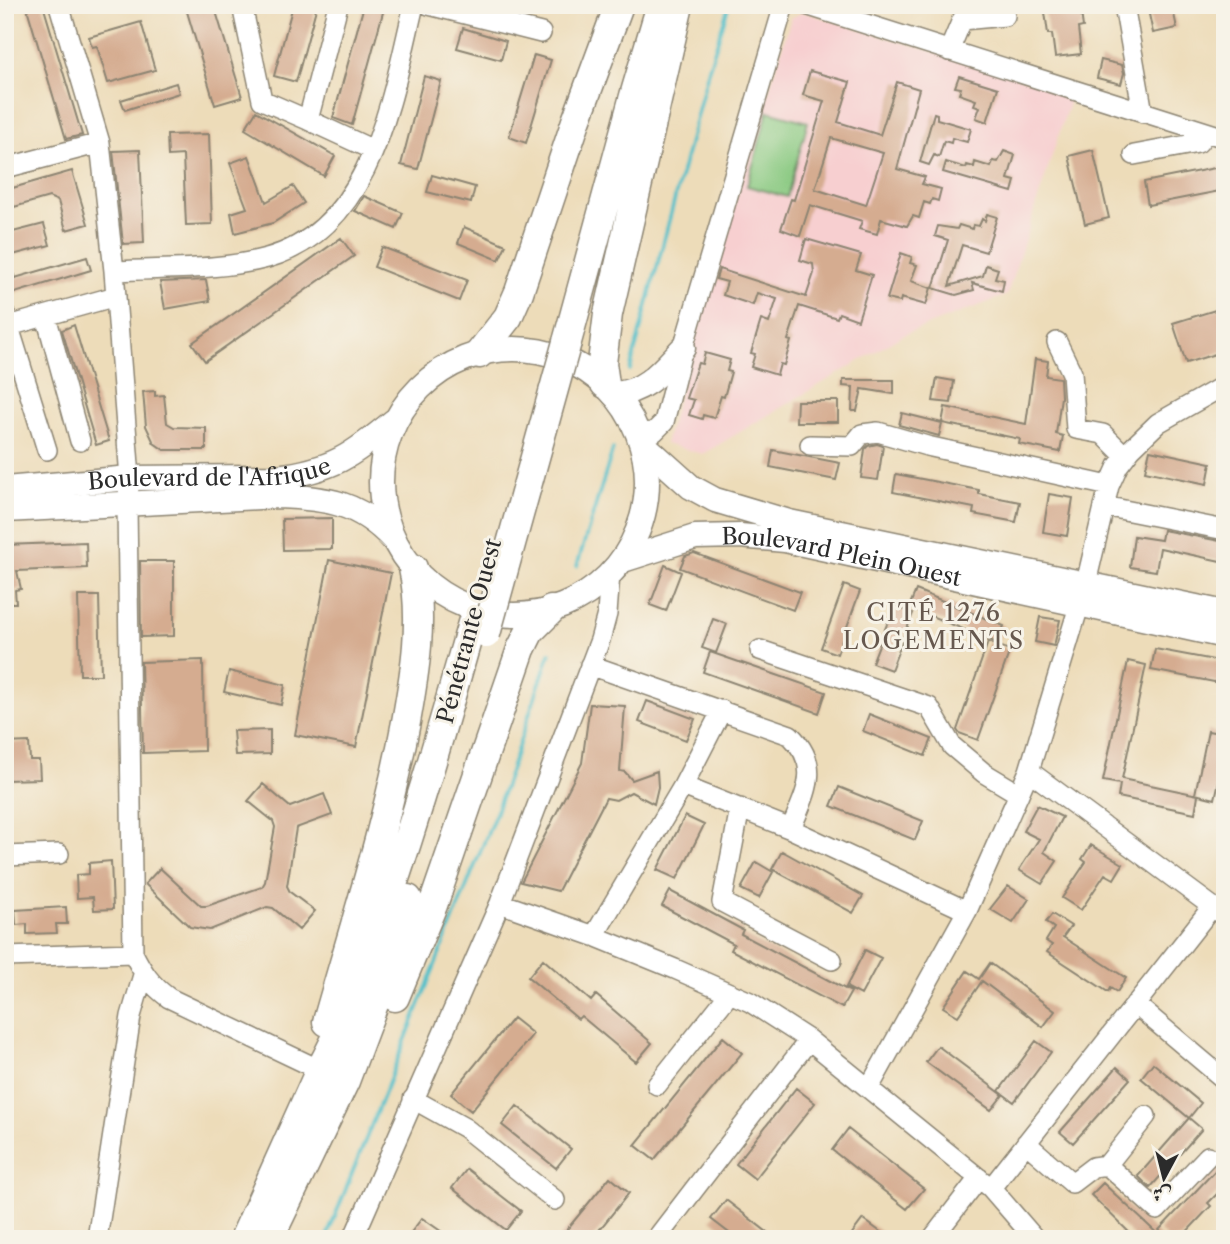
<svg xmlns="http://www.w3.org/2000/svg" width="1230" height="1244" font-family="'Libre Caslon Text',Amiri,serif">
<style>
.built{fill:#f7cfd0}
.green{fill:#89c981;stroke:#5a7a56;stroke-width:2}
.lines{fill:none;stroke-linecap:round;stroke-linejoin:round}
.stream{stroke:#52c0ca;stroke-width:3.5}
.building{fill:#d5ac90;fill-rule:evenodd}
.minor-casing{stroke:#8c8472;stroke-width:22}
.major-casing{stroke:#8c8472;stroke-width:27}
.highway-casing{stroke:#8c8472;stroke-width:31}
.minor{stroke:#fff;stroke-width:19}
.major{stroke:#fff;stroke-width:24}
.highway{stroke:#fff;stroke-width:28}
.highway-bridge-casing{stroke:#8c8472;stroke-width:31;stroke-linecap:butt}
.highway-bridge{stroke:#fff;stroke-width:28}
.labels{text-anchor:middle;stroke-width:6;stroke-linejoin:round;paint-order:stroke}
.street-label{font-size:23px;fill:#2b2b2b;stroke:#f7f3e8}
.neighbourhood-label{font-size:24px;letter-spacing:2px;fill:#66584e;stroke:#f7f3e8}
</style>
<rect width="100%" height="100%" fill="#f7f3e8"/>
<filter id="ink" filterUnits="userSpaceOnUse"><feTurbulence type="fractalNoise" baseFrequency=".0143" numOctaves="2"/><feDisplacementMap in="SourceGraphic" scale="14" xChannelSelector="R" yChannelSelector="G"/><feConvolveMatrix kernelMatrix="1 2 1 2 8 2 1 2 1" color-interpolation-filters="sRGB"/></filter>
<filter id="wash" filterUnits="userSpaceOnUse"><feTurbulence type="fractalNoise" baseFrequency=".00686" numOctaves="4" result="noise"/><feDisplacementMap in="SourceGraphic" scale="28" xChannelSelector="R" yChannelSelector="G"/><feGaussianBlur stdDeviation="1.57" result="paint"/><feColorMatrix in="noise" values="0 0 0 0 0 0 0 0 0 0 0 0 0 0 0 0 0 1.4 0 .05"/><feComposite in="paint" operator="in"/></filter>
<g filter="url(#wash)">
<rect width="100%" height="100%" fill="#eddcb9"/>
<path class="built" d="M803,12L1072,94L1007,295L905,334L703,454L665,444L712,278L791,18Z"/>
<path class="green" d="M768,111L808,122L787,197L747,186Z"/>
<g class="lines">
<path class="stream" d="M630,370L709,68L729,5
M577,566L613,449
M326,1239L495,815L550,653"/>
</g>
<g id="blocks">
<path class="building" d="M26,5H43L82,135L66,139Z
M185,5H214L242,97L215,105Z
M293,5H317L296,82L274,76Z
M364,5H385L352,125L333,118Z
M1044,5H1080L1083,27L1078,28L1081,54L1055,57L1052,34H1048Z
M1147,5H1172L1177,28L1153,33Z
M141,22L155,70L108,83L97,46L92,47L89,37Z
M463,28L506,41L501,60L457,48Z
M534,55L551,60L526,143L509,137Z
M1101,60L1122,65L1124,73L1121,84L1097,78Z
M810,71L850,82L838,122L880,135L897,82L919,89L897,169L925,177L922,184L941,189L938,201L932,199L930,204L924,202L919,218L913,216L907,226L881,219L877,234L859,229L862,221L810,205L800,236L781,229L791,199L794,200L824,101L803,95ZM831,138L883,153L866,205L815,189Z
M424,76L441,81L418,169L401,165Z
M959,76L998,88L987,122L976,118L980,107L974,105L976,100L959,94L961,88L955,87Z
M176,83L179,93L125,110L121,100Z
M256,111L335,156L324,176L245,129Z
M934,113L937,114V119L971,129L967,142L952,138L951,143L944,141L939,157L934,155L929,165L920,162Z
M209,134L212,224L186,225L183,155L168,156L167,135Z
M140,150L144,243L123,244L113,151Z
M1093,150L1109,218L1085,224L1069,156Z
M1004,151L1015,155L1008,179L1015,181L1012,192L943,172L946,162L966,168L967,165L974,167L975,162L991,167L993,161L998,162Z
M249,156L266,202L293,186L304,203L273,223L235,233L231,213L247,208L230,163Z
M1225,166V190L1148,205L1144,182Z
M72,171L88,224L66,230L58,201L49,197L14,207L9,189Z
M432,175L475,187L471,203L427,192Z
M364,196L403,213L396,229L355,211Z
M987,214L997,217L986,252L962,245L949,286L983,276L986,265L998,269L995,278L1004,280L1002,291L972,283L974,290L956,295L933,288L948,240L935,236L938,226L957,229L959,225L972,229L973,225L979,226L982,219L985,221Z
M44,224L50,245L9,256L15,278L87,257L91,270L5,296V234Z
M464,227L506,245L499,260L458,243Z
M341,238L354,256L205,361L192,343Z
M806,239L861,255L856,270L872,275L858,320L839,313L837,318L799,306L788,340L791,341L784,365L780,364L777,375L751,367L755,354L751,353L761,320L769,323L777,299L757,293L753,305L723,295L727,282L716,279L719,269L806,297L814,273L813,264L800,260Z
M382,247L467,280L459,301L374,267Z
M901,253L912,257L910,263L917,265L911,281L931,288L926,305L901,298L900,302L887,299Z
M206,280L210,301L165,309L160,282Z
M1225,307V351L1186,363L1173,323Z
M74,325L109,441L96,445L62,330Z
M705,353L730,360L727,371L731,372L724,397L721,396L714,418L703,415L702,419L689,415L694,400L686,398L698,363L702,364Z
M1035,359L1048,361L1046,376L1060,378L1061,397L1056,434L1063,436L1060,452L1019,444L1020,439L942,423L945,407L1026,424Z
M937,378L954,381L951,403L933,401Z
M843,380H894V394L862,389L857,411H852L853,387L843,386Z
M155,391V396L164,395L167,423L174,427L206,428V450H164L154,443L146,426L143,392Z
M797,401H838V422H796Z
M902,413L942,423L939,436L899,425Z
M877,444L883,446L878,480L861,478L865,449L868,446Z
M773,450L840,463L836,480L770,467Z
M1150,450L1211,463L1207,484L1145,471Z
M896,474L979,490V494L1020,502L1016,522L973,514L974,508L893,492Z
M1049,494L1073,498L1067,536L1043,532Z
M332,518V549L283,550L282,519Z
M1163,530L1225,542V562L1160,548L1156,571L1130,567L1134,536L1161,540Z
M86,542L87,568L17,571L21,589L15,590L16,603H5V545Z
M694,553L800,592L793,610L680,568L685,556Z
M329,560L391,573L356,747L295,735Z
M140,561H174V636L141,637Z
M665,565L681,572L666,611L650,605Z
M844,585L860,591L837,654L821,648Z
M916,590L1004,626L997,643L909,607Z
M78,596H99L101,675H80Z
M894,606L913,613L891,670L872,663Z
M1040,617L1060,620L1054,646L1035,642Z
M713,619L727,624L716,653L702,648Z
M988,642L1010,650L978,740L959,733L957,730Z
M1155,649L1225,662V684L1151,670Z
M710,652L826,692L819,713L703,672Z
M203,660L204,751L143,753L141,662Z
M1128,661L1146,665L1122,779L1198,795L1195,813L1118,797L1120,784L1103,781Z
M229,671L285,685L281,705L224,692Z
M647,701L695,719L686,740L639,722Z
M590,704L625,706L620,771L625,772L632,780L657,771L658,787L654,804L631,792L616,800L606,798L558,891L521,882L582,763Z
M869,714L932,739L925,756L863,731Z
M270,730V754L235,755L233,731Z
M1208,731L1225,734V754L1215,799L1195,794Z
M29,742L30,760H39L40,779L5,780V743Z
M263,784L290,807L324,794L332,815L296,828L287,886L290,892L315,911L299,930L273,908L267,907L210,930L190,927L145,884L160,868L201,906H207L262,887L265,882L275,827L273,821L248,801Z
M839,787L923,821L915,840L831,806Z
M1037,805L1062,817L1044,852L1057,861L1042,884L1019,870L1039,839L1023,831Z
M685,816L704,825L677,879L657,870Z
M1091,845L1123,864L1114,879L1105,874L1081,910L1062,898L1086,862L1082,859Z
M782,851L863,896L853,913L772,869Z
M111,861L113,909L94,910L93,897L77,898L76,875L89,874V863Z
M756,862L773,872L759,898L741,889Z
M1008,886L1029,899L1013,923L990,909Z
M670,891L743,930L741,934L851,992L842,1008L731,950L734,944L662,906Z
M66,907L67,924H56L57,933L27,934V924L16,925L15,910Z
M1052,914L1071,926L1063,937L1126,978L1117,992L1110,988L1108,992L1047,952L1052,945L1046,941L1054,928L1046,922Z
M865,950L881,958L861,995L846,987Z
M543,959L591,1001L596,995L652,1043L636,1062L581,1016L578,1019L528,977Z
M990,963L1055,1011L1043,1027L982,981L958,1016L943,1007L967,971L979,979Z
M513,1018L533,1034L471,1111L451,1094Z
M723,1037L742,1053L654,1160L635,1145Z
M1036,1041L1051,1052L1014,1102L999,1091Z
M938,1046L1003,1095L991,1110L926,1062Z
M1153,1063L1201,1103L1189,1118L1141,1078Z
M1117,1067L1130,1079L1073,1143L1060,1132Z
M796,1088L815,1103L755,1179L736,1164Z
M517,1106L571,1149L556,1168L502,1125Z
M1189,1118L1202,1129L1150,1188L1138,1176Z
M848,1129L924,1189L907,1209L832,1150Z
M1225,1160V1186L1208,1203L1211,1206L1180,1239H1168L1159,1230Z
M467,1169L521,1211L506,1230L452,1188Z
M610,1177L629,1193L592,1239H559Z
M1103,1183L1163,1239H1136L1091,1195Z
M726,1200L776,1239H737L711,1219Z
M422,1218L442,1232L437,1239H406Z
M863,1219L890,1239H848Z"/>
</g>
</g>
<g filter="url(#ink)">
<use href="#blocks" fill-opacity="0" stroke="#8c8472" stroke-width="2"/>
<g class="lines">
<defs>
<path id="minor" d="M59,5L100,143L114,271L130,478L127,505L133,953C143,973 151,985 169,998L320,1070
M338,5L308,120L373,150
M429,5L541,33
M806,5L1225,138
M1124,5L1143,113
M244,15L262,100L308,120
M949,51L962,20L1005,16
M1134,155L1198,143L1206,133
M5,168L100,143
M114,271C164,268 218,271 267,258C373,229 392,96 414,5
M5,314L47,450
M46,316L80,441
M9,326L116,296
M1057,342L1072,373L1076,429L1103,434L1125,456
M638,433L654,432L664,422L683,348L784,5
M810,445L852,446L862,434L878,432L927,446L1109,486
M1104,506L1225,530
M760,650L929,707L952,746L984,773L1019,794
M590,665L790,735C823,767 805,793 791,829
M1029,771L1225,916
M683,786L791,829L967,911
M740,808L722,902L832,960
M5,856L59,854
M500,903L594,936L675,969L750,1002L809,1040L991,1188L1035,1239
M594,936L683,786L722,710
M5,957L133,953
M1135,1004L1225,1080
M657,1085L730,993
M869,1088L967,911L1029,771L1086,583L1109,486L1118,466L1131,449L1158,423L1225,385
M413,1099L465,1128L555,1200
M1026,1143L1072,1183L1093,1167L1107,1165L1146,1116
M1107,1165L1157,1210L1208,1156
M991,1188L1212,907
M97,1239L131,1016L143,975
M353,1239L500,903L600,640L607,614L610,574
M656,1239L809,1040
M932,1239L979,1178"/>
<g id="major">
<circle cx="514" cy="482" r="133"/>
<path d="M614,394C645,393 663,369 683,348"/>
<path d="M642,443L691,487L715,500L789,522L1225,613"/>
<path id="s1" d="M5,489L130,478L277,477C332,470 352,456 394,421"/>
<path d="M5,510L278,496C327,498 359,502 394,540"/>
<path id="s2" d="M623,560L695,537L740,536L785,540L1225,636"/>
</g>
<path id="highway" d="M567,342L634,96L661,5
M479,354L508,317L519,292L576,121L619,5
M605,384L602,363L608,314L679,5
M395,997L433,905L521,649L530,631L551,610
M327,1022C355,923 387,824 406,722C415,672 424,619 413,568
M244,1239L320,1070C349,1017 368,960 387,902C419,810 445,717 472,623
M269,1239L345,1081L380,988L408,899"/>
</defs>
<use href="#minor" class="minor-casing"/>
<use href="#major" class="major-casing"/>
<use href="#highway" class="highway-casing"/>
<use href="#minor" class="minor"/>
<use href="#major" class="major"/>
<use href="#highway" class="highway"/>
<defs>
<path id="highway-bridge" d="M486,634L567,342"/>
</defs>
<use href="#highway-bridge" class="highway-bridge-casing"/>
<use href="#highway-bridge" class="highway-bridge"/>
</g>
</g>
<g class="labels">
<g class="street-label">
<text dy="8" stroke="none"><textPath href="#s1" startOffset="205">Boulevard de l'Afrique</textPath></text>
<text dy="8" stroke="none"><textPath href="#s2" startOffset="224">Boulevard Plein Ouest</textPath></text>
<text transform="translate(469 631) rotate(-75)" y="8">Pénétrante Ouest</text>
</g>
<g class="neighbourhood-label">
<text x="934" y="621">CITÉ 1276<tspan x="934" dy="28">LOGEMENTS</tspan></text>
</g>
</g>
<rect width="1230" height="1244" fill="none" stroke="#f7f3e8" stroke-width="28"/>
<g transform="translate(1164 1178) rotate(187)" stroke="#f7f3e8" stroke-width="5" paint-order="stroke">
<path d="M0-5L12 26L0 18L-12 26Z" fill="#2b2b2b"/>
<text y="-10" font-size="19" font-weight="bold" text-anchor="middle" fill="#2b2b2b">ش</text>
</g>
</svg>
